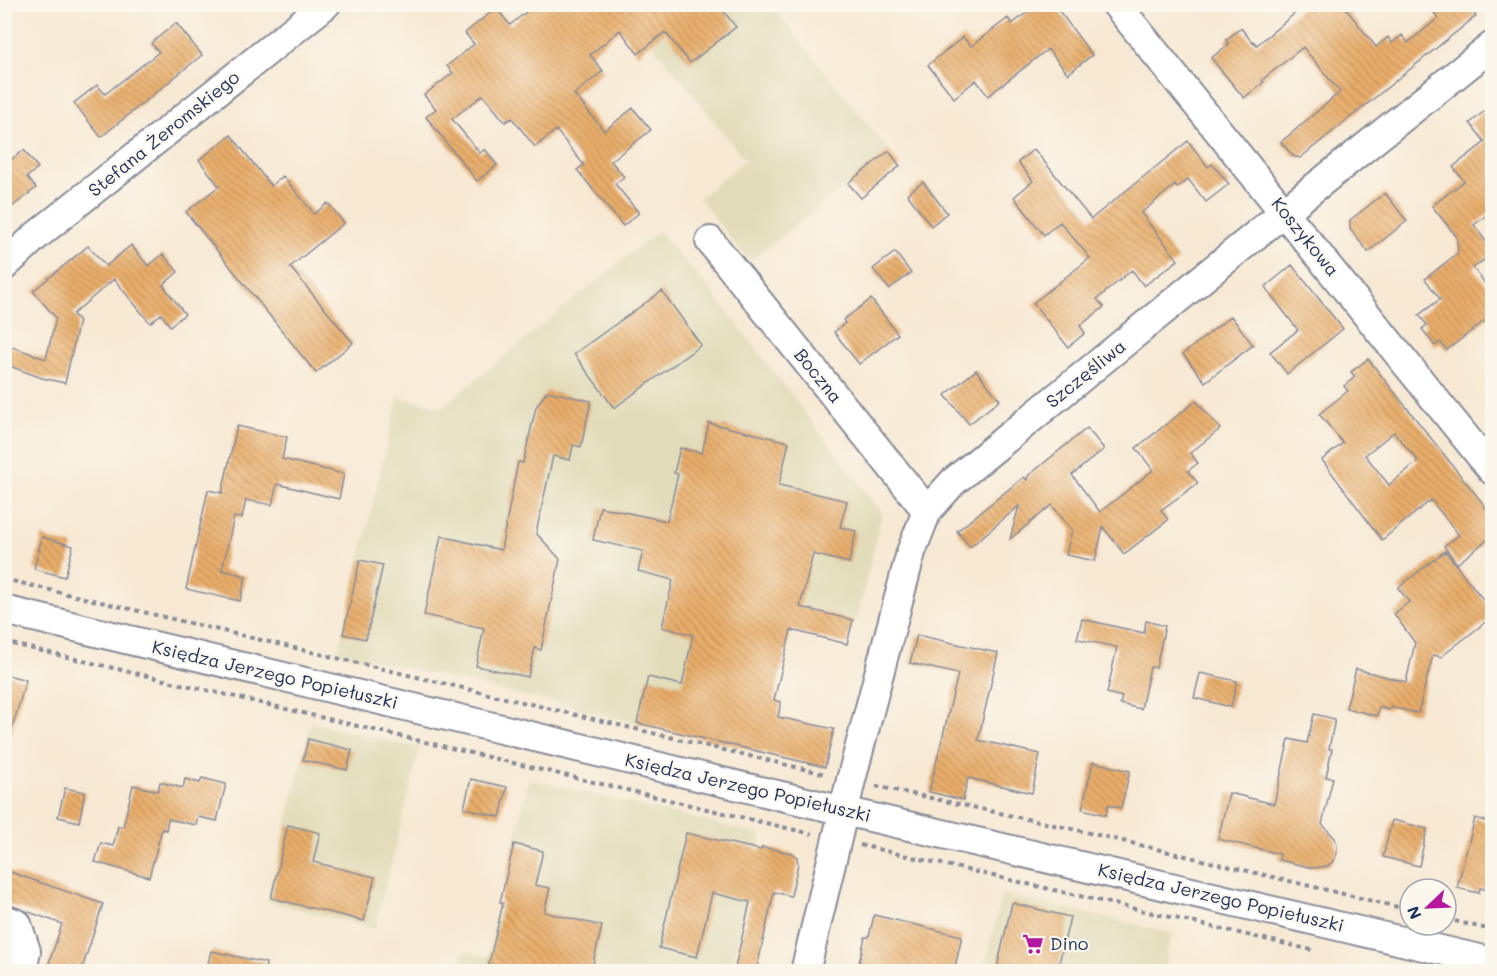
<svg xmlns="http://www.w3.org/2000/svg" width="1497" height="976" font-family="Mali,sans-serif">
<style>
.built{fill:#e2dcba}
.building{fill:url(#building-back-hatch);fill-rule:evenodd}
.lines{fill:none;stroke-linecap:round;stroke-linejoin:round}
.minor-casing{stroke:#898c99;stroke-width:32}
.path{stroke:#898c99;stroke-width:4;stroke-dasharray:4.5 4.5;stroke-linecap:butt}
.minor{stroke:#fff;stroke-width:28}
.labels{text-anchor:middle;stroke-width:4.5;stroke-linejoin:round;paint-order:stroke}
.street-label{font-size:18px;fill:#1b2f5e;stroke:#fbf7ec}
.poi-label{font-size:18px;fill:#1b2f5e;stroke:#fbf7ec;text-anchor:start}
</style>
<defs>
<pattern id="building-back-hatch" width="6" height="6" patternUnits="userSpaceOnUse" patternTransform="scale(1.5)"><rect width="6" height="6" fill="#eaae6a"/><path d="M-1 5l2 2M0 0l6 6M5-1l2 2" fill="none" stroke="#bd8e5a"/></pattern>
</defs>
<rect width="100%" height="100%" fill="#fbf7ec"/>
<filter id="ink" filterUnits="userSpaceOnUse"><feTurbulence type="fractalNoise" baseFrequency=".0167" numOctaves="2"/><feDisplacementMap in="SourceGraphic" scale="12" xChannelSelector="R" yChannelSelector="G"/><feConvolveMatrix kernelMatrix="1 2 1 2 8 2 1 2 1" color-interpolation-filters="sRGB"/></filter>
<filter id="wash" filterUnits="userSpaceOnUse"><feTurbulence type="fractalNoise" baseFrequency=".008" numOctaves="4" result="noise"/><feDisplacementMap in="SourceGraphic" scale="24" xChannelSelector="R" yChannelSelector="G"/><feGaussianBlur stdDeviation="1.35" result="paint"/><feColorMatrix in="noise" values="0 0 0 0 0 0 0 0 0 0 0 0 0 0 0 0 0 1.4 0 .05"/><feComposite in="paint" operator="in"/></filter>
<g filter="url(#wash)">
<rect width="100%" height="100%" fill="#f7e9d4"/>
<path class="built" d="M621,5H771L889,151L749,262L699,198L745,160Z
M658,231L714,294L882,513L857,620L789,603L757,676L741,747L338,652L398,397L442,407Z
M311,723L420,748L375,929L267,901Z
M529,779L762,835L731,971L458,972L463,951L488,956Z
M1002,894L1172,933L1163,971L983,972Z"/>
<g id="blocks">
<path class="building" d="M536,4H718L736,27L690,63L665,32L638,54L620,30L590,55L603,71L574,94L604,131L633,108L651,130L611,161L624,177L615,184L639,213L623,226L577,170L584,165L556,130L535,147L512,118L505,122L483,95L452,119L480,153L485,149L497,165L477,181L426,117L436,109L424,95L453,73L447,66L474,44L465,33L496,8L510,25Z
M1038,4H1054L1092,55L1068,74L1048,49L988,96L976,80L954,98L928,65L963,37L971,46L1008,18L1012,24Z
M1306,4H1342L1376,47L1388,37L1392,43L1402,35L1408,43L1438,18L1428,4H1467L1476,16L1300,158L1293,156L1281,142L1340,92L1303,47L1262,80L1264,82L1244,98L1211,58L1229,44L1226,40L1241,28L1252,42L1253,41L1257,45Z
M176,23L202,55L101,137L74,103L97,85L105,94L159,52L151,43Z
M1492,105V211L1474,225L1492,250V254L1473,268L1492,292V315L1447,350L1440,342L1435,346L1422,329L1427,325L1419,315L1440,299L1425,279L1458,253L1457,237L1432,206L1464,181L1453,167L1485,142L1470,123Z
M231,135L271,186L283,176L314,214L328,203L344,223L290,267L353,343L316,373L186,212L219,186L199,160Z
M1188,141L1208,167L1212,164L1229,184L1206,202L1188,179L1177,188L1175,185L1141,213L1178,260L1144,286L1132,270L1097,299L1104,307L1080,326L1085,333L1068,347L1033,303L1090,258L1060,222L1044,235L1014,197L1033,181L1018,162L1034,149L1091,219Z
M24,150L38,168L27,177L36,188L4,213V165Z
M889,151L900,166L861,198L848,183Z
M923,182L947,213L931,226L907,194Z
M1385,193L1407,221L1368,252L1350,229V220Z
M131,245L148,266L163,254L178,272L163,285L185,314L170,326L161,314L150,323L114,279L73,314L79,321L65,383L42,378L4,364V344L46,359L56,318L33,291L88,246L106,266Z
M895,252L911,273L889,289L873,269Z
M1292,265L1343,329L1287,374L1270,352L1298,330L1265,287Z
M662,291L701,345L614,408L574,354Z
M871,299L898,334L859,364L834,332L845,323L843,320Z
M1231,316L1253,345L1205,382L1183,354Z
M1368,359L1492,515V536L1457,564L1444,546L1459,535L1431,500L1382,540L1322,460L1343,443L1319,414L1348,391L1344,386L1355,377L1351,372ZM1394,432L1418,461L1389,485L1365,455Z
M976,370L1000,400L969,424L945,395Z
M547,391L591,401L581,447L573,445L570,460L553,456L536,533L560,559L541,650L535,648L528,677L476,666L484,628L424,615L441,536L501,550L518,462L523,463L536,407Z
M1196,401L1220,429L1190,453L1198,463L1188,471L1198,483L1161,510L1168,520L1124,554L1103,527L1095,561L1066,555L1072,530L1052,505L1010,539L1019,506L970,547L957,531L1024,477L1027,480L1028,476L1087,428L1104,449L1072,475L1100,512L1153,470L1136,448Z
M709,423L789,442L779,485L847,501L840,527L856,531L849,563L813,554L800,607L853,620L847,644L791,630L774,700L781,702L778,717L834,729L825,767L637,723L648,677L682,685L693,635L662,627L673,580L638,571L643,551L593,540L600,507L667,521L678,474L674,473L680,448L702,453Z
M237,426L287,437L282,459L344,474L339,499L277,484L272,505L246,500L242,518L234,517L222,570L246,576L240,601L186,589L208,490L222,493Z
M42,537L73,546L65,577L34,569Z
M1445,551L1492,611V617L1441,657L1433,655L1418,713L1390,707L1389,710L1379,707L1377,716L1346,708L1356,669L1406,682L1415,643L1394,614L1409,602L1398,588Z
M360,560L383,565L366,639L343,634Z
M1082,619L1144,633L1146,621L1165,626L1156,668L1150,667L1141,709L1120,704L1122,697L1107,693L1117,647L1077,639Z
M917,635L998,653L978,740L1040,754L1032,793L968,778L963,800L929,792L958,674L910,663Z
M1200,673L1237,681L1231,707L1194,698Z
M8,675L26,680L10,736L4,735V686Z
M1314,714L1335,719L1329,749H1332L1326,777L1333,778L1322,824L1335,838L1337,846V853L1334,860L1328,866L1313,868L1279,860L1280,854L1218,839L1229,793L1274,804L1289,739L1307,743Z
M308,739L352,750L347,770L303,760Z
M1093,762L1130,771L1121,808L1108,805L1106,815L1082,809Z
M202,778L226,784L217,821L198,817L196,825L168,819L166,830L162,829L149,877L95,862L101,843L113,846L118,826L123,827L133,785L158,791L160,782L183,788L185,779L200,783Z
M471,779L507,787L500,817L464,808Z
M65,788L85,792L79,822L58,817Z
M1475,818L1492,823V891L1480,888L1479,893L1457,888Z
M1392,820L1427,829L1419,866L1383,857Z
M288,825L320,833L313,862L375,877L364,921L271,898Z
M686,833L761,850L762,847L791,853L797,857L798,864L791,896L774,892L756,972H734L750,902L712,893L697,957L659,948Z
M514,844L543,851L535,885L550,888L544,912L602,926L591,972H487L503,903L500,902Z
M4,870L103,904L81,972H46L62,924L4,903Z
M1012,903L1070,917L1057,972H996Z
M874,915L962,936L954,972H857L865,937H869Z
M211,951L266,963L265,972H206Z"/>
</g>
</g>
<g filter="url(#ink)">
<use href="#blocks" fill-opacity="0" stroke="#898c99" stroke-width="1.5"/>
<g class="lines">
<defs>
<path id="minor" d="M1116,4L1492,470
M710,241L927,511
M4,266L36,236L326,4
M4,610L844,811L1492,962
M4,919L17,924L26,951L22,972
M805,972L851,780L911,552L927,511L953,482L1284,212L1492,46"/>
</defs>
<use href="#minor" class="minor-casing"/>
<path class="path" d="M4,579L825,774
M4,642L812,834
M876,786L1077,830L1410,910
M860,845L1312,950
M1446,919L1492,930"/>
<use href="#minor" class="minor"/>
</g>
</g>
<defs>
<symbol id="supermarket-bare" viewBox="-9 -9 18 18"><path d="M-6-5.5h2.5l.6 2H6L4.5 2H-2.5L-4.4-4H-6ZM-1.5 3.2a1.3 1.3 0 1 0 .1 0ZM3 3.2a1.3 1.3 0 1 0 .1 0Z" fill="#b5179e" stroke="#fbf7ec" stroke-width="2.5" paint-order="stroke"/></symbol>
</defs>
<g fill-rule="evenodd">
<use href="#supermarket-bare" x="1018" y="929" width="30" height="30"/>
</g>
<g class="labels">
<g class="street-label">
<text transform="translate(164 134) rotate(-39)" y="6">Stefana Żeromskiego</text>
<text transform="translate(1305 237) rotate(51)" y="6">Koszykowa</text>
<text transform="translate(1086 374) rotate(-39)" y="6">Szczęśliwa</text>
<text transform="translate(818 376) rotate(51)" y="6">Boczna</text>
<text transform="translate(275 675) rotate(13)" y="6">Księdza Jerzego Popiełuszki</text>
<text transform="translate(748 788) rotate(13)" y="6">Księdza Jerzego Popiełuszki</text>
<text transform="translate(1221 898) rotate(13)" y="6">Księdza Jerzego Popiełuszki</text>
</g>
<g class="poi-label">
<text x="1050" y="950">Dino</text>
</g>
</g>
<rect width="1497" height="976" fill="none" stroke="#fbf7ec" stroke-width="24"/>
<g transform="translate(1428 907) rotate(247)"><circle r="28" fill="#fbf7ec" stroke="#a1a7b3" stroke-width="1.5"/>
<path d="M0-4.5L10 22L0 15L-10 22Z" fill="#b5179e"/>
<text y="-9" font-size="16" font-weight="bold" text-anchor="middle" fill="#1b2f5e">N</text>
</g>
</svg>
